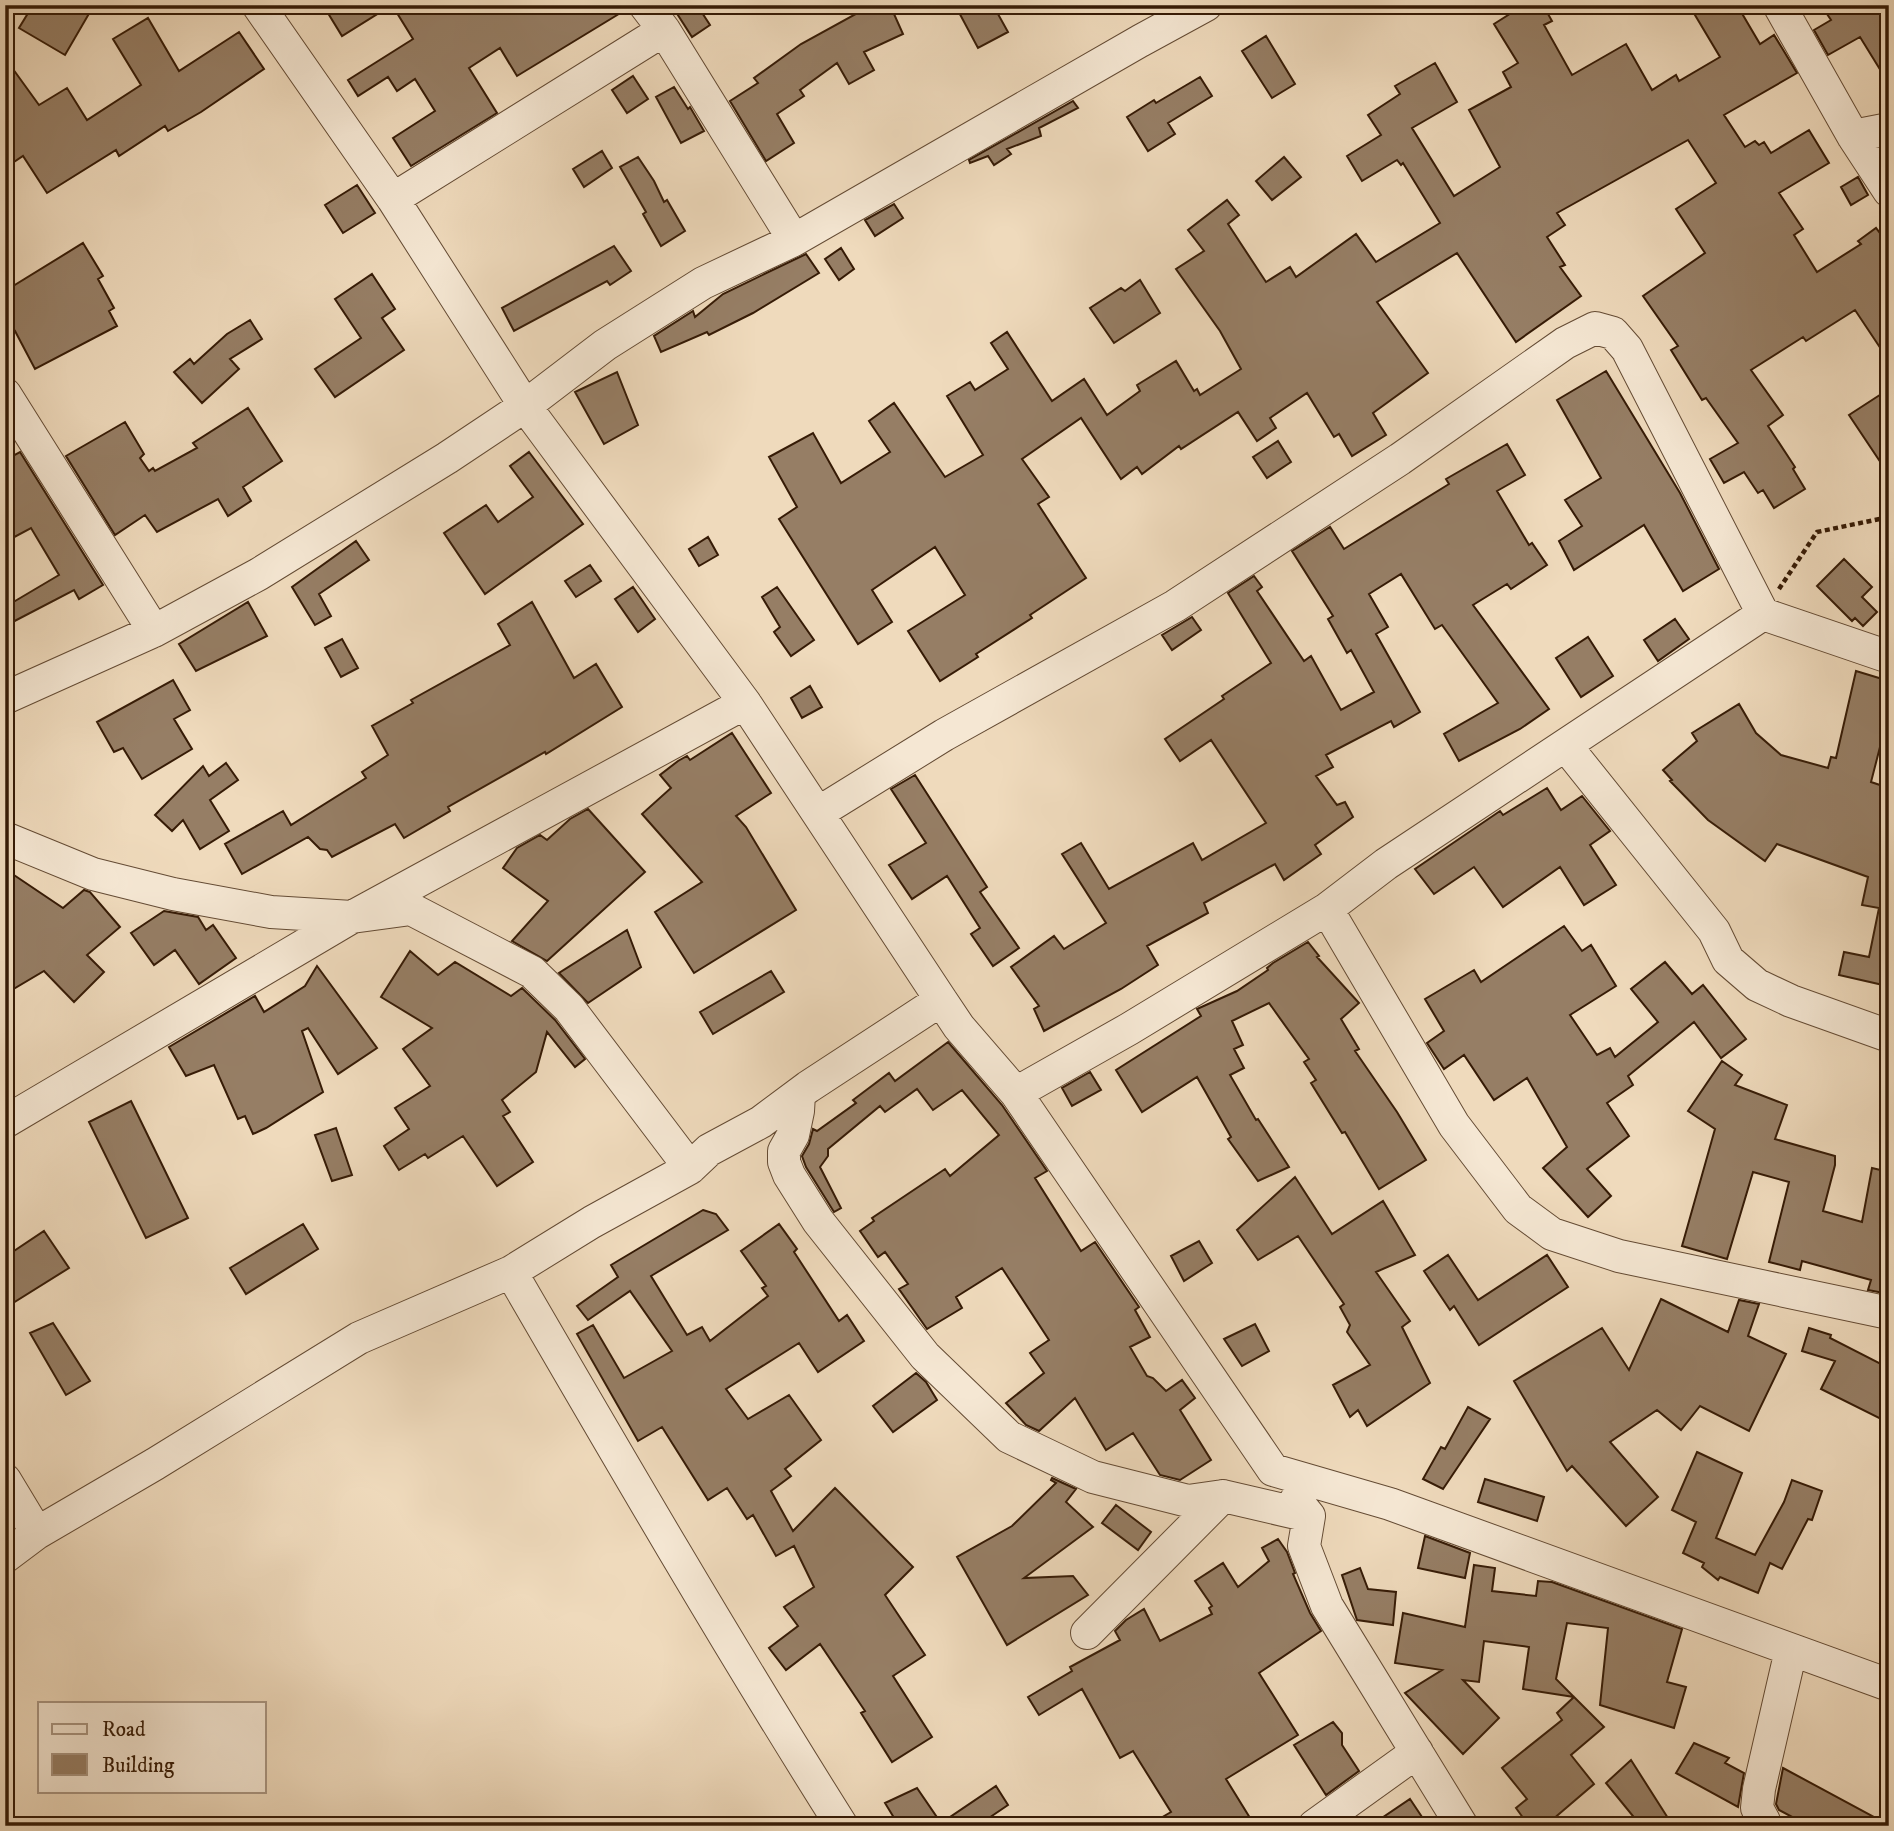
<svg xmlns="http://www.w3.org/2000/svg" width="1894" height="1831" font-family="'IM FELL DW Pica',serif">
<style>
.building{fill:#967e65;stroke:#361b06;stroke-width:2}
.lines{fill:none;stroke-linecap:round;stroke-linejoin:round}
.minor-casing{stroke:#644b34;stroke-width:34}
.path{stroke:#361b06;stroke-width:4.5;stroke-dasharray:5 3.5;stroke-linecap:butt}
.minor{stroke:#f5e7d3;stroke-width:32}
</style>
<rect width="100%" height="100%" fill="#efdabc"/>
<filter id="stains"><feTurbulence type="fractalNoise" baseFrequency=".00286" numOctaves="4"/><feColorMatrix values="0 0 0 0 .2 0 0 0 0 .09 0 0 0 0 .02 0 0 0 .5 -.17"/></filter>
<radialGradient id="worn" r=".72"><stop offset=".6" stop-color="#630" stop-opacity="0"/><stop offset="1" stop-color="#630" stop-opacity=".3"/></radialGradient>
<path class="building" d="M33,5H94L65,55L19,28Z
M323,5H627V9L517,76L500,48L469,68L497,113L411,166L393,138L435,111L415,79L397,91L388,77L358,96L348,80L413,39L392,5L342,36Z
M687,5H697L710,25L692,37L676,12Z
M872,5H890L903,34L864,52L874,70L849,84L837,63L800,90L804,96L777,114L794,143L766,161L730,101L758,83L754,78L801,44Z
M955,5H993L1008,32L978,48Z
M1524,5H1543L1552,21L1544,25L1572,75L1626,44L1652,90L1676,75L1679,81L1720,57L1689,5H1737L1760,44L1774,35L1782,48L1797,73L1724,115L1745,147L1755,141L1759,145L1764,142L1771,153L1809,130L1829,163L1779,193L1803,229L1794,235L1817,272L1861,244L1858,241L1876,228L1889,245V361L1855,310L1806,341L1803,337L1751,370L1783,415L1768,426L1795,467L1793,469L1805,489L1774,508L1763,490L1758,493L1744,472L1724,483L1710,459L1738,443L1706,398L1702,400L1671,350L1678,346L1643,296L1705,253L1676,209L1716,183L1688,140L1557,213L1565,225L1547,237L1565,265L1560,267L1581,296L1516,342L1457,253L1377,302L1428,373L1373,413L1386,435L1352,456L1339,434L1334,437L1307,393L1270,418L1276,428L1257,441L1238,412L1181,449L1179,446L1142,474L1137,467L1121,479L1081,418L1022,459L1049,497L1038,504L1086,578L1030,615L1032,618L976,654L978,657L940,681L908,631L965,595L935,547L872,590L892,622L858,644L779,519L797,507L769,457L813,433L841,483L890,452L869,421L894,403L945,477L983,455L947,396L970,382L975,390L1008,369L991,343L1007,332L1052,401L1084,379L1107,415L1140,391L1137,385L1176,361L1194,391L1197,389L1200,395L1241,369L1220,331L1176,269L1204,251L1188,230L1227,200L1239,215L1228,224L1266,282L1290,267L1296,277L1356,234L1376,262L1440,223L1403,163L1401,165L1397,160L1362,181L1347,156L1381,135L1368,115L1400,94L1395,86L1435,63L1457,102L1412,128L1454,196L1500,167L1469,110L1511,87L1503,72L1518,63L1494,24Z
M1821,5H1889V84L1860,37L1828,55L1814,30L1831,20Z
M148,18L179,71L239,32L264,69L201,112L168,131L165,126L119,156L116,150L47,193L23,156L5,168V58L39,105L67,88L87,120L141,85L113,39Z
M1266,36L1295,84L1272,98L1242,51Z
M633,76L648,99L627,113L612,90Z
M1200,77L1212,96L1168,123L1175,134L1148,151L1127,117L1154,100L1156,103Z
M674,87L688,109L690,107L704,131L681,143L656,97Z
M1073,101L1078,108L1039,128L1041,136L1007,149L1011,154L994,165L988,156L970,163L969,160Z
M602,151L612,168L584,187L573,169Z
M638,157L654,181L664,202L667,200L685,231L661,246L643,214L646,212L620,167Z
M1284,157L1301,177L1272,200L1256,181Z
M1858,177L1868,195L1851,205L1841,187Z
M357,185L375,213L343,233L325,205Z
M894,204L903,218L875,236L865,220Z
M83,243L103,276L98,279L114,308L109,311L117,326L35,369L15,331L5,337V291Z
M614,246L631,271L610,285L607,281L514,331L502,308Z
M841,248L854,269L839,280L825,259Z
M806,254L819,273L753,313L709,335L707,332L661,352L654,336L693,311L695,317L723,294Z
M372,274L395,309L382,318L404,350L335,397L315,369L361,338L335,299Z
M1140,280L1160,313L1114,343L1090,308L1121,288L1125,291Z
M250,320L262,339L230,359L239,369L202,403L174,372L190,359L194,364L227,334Z
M1606,371L1680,493L1719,569L1683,591L1644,525L1574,570L1559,541L1582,526L1565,500L1601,478L1557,400Z
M617,372L638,425L604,444L575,392Z
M1889,389V475L1849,415Z
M248,408L282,461L243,487L251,501L228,516L218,499L157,532L145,515L115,535L66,456L125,422L144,454L140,458L149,471L153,468L155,471L197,448L193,443Z
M1278,441L1291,462L1267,478L1253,457Z
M1507,444L1525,475L1497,491L1529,545L1532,543L1547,565L1511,589L1507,584L1473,605L1549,709L1520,729L1459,761L1444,734L1498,703L1442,625L1435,629L1401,574L1369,594L1388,627L1376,634L1420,712L1394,727L1391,721L1326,755L1333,767L1316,776L1337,805L1345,802L1353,817L1315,845L1321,854L1284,880L1275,864L1204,903L1208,913L1147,946L1158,965L1121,989L1044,1031L1034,1009L1039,1006L1011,967L1054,936L1064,949L1106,923L1062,854L1081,843L1109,889L1193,843L1202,860L1266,823L1211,740L1180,761L1165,739L1224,699L1222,696L1271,663L1228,593L1254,576L1262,587L1257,591L1304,661L1311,656L1341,710L1374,692L1351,650L1347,653L1328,619L1333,616L1292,551L1330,527L1344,549L1449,484L1446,479Z
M20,452L103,585L79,599L74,590L5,626V607L59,575L31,528L5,542V460Z
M529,452L583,524L485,594L444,533L486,505L498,522L533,497L510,466Z
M708,537L718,555L699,566L689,549Z
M356,541L369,560L319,594L331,616L315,625L292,587Z
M1844,559L1872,587L1862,597L1877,612L1863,626L1855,618L1852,621L1817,586Z
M590,565L601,581L576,597L565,581Z
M633,587L655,619L638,632L615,599Z
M777,587L814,640L791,656L774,632L780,627L762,597Z
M248,602L267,636L196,671L179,644Z
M532,602L574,678L596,664L622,707L546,754L545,752L448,807L450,811L404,838L395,824L332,857L327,850L320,849L308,837L242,874L225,844L283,811L291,825L366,778L362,772L388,755L372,726L413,703L411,700L510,645L498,624Z
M1192,617L1201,630L1172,650L1162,635Z
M1675,619L1689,639L1658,661L1644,640Z
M1588,637L1613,676L1581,697L1556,658Z
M342,639L358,668L341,677L325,648Z
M1856,671L1889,681V712L1871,782L1889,788V958L1883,985L1839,975L1844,952L1869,957L1879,908L1862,905L1868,877L1777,844L1765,861L1708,820L1670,781L1672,780L1663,770L1697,741L1692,733L1739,704L1756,733L1781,755L1828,768L1831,757L1836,758Z
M173,680L190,710L174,719L192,749L142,779L123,748L114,752L97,722Z
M810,686L822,707L802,718L791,698Z
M732,733L771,793L736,816L746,827L796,910L694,973L655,912L702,882L642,814L671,788L660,775L678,761L687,756L690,760Z
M226,763L238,780L210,800L229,831L200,849L183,820L172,831L155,815L203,766L209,776Z
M915,775L987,887L980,892L1019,948L993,966L971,934L980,928L947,876L912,899L889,865L926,843L891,789Z
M1547,788L1561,810L1582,796L1610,831L1590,845L1616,885L1584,905L1560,867L1503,907L1474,867L1434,894L1415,869L1500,811L1503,815Z
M588,809L645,872L547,961L512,941L548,901L503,868L517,848L540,835L547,840L570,819Z
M5,869L63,908L84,890L90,892L120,927L87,955L104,972L74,1002L44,971L5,994Z
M164,911L198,917L206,930L213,925L236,958L199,984L175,950L154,965L131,933Z
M1564,926L1582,951L1591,945L1616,986L1570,1015L1597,1055L1610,1048L1615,1057L1658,1022L1631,989L1665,962L1692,994L1703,985L1746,1039L1721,1058L1694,1022L1628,1076L1633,1085L1607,1103L1629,1136L1587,1169L1611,1196L1588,1217L1543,1168L1567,1147L1527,1078L1494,1100L1464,1055L1444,1069L1427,1043L1444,1031L1425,999L1474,970L1481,982Z
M627,930L641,967L588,1003L559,973Z
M1308,942L1319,956L1317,957L1359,1003L1341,1019L1359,1049L1355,1051L1397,1112L1426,1160L1379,1189L1345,1132L1342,1133L1311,1083L1316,1080L1304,1062L1309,1059L1269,1003L1232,1021L1243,1045L1234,1049L1244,1068L1230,1075L1256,1120L1258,1119L1289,1167L1258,1181L1228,1139L1231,1137L1197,1077L1142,1112L1116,1070L1201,1016L1197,1009L1237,991L1268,970L1267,968L1273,963Z
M410,951L438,975L455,962L511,996L522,988L555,1020L585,1059L575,1067L547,1032L536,1072L502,1100L510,1112L503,1116L533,1162L497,1186L463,1136L428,1158L425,1154L399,1170L384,1146L409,1129L395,1108L430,1086L403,1049L432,1028L381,997Z
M317,966L377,1048L338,1074L308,1028L302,1031L323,1092L266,1128L253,1134L245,1116L238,1119L214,1065L186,1076L169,1047L255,996L264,1012L305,986Z
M771,971L784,992L713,1034L700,1012Z
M948,1042L1002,1105L1047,1171L1035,1178L1081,1251L1095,1242L1139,1307L1135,1310L1150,1337L1130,1347L1147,1376L1153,1378L1166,1391L1182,1380L1195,1398L1180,1410L1211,1460L1180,1480L1160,1475L1133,1433L1106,1450L1075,1398L1039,1431L1026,1425L1006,1403L1044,1373L1030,1353L1049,1340L1002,1268L956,1297L962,1308L927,1329L899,1289L908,1284L885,1252L878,1257L860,1231L874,1221L872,1218L945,1169L950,1176L999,1135L962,1090L933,1110L917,1089L885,1112L880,1106L828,1149V1156L820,1167L841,1208L834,1212L806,1167L802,1156L809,1144L813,1129L817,1131L856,1103L853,1100L889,1073L895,1081Z
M1722,1061L1742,1075L1735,1085L1787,1105L1775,1139L1835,1156V1165L1823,1211L1862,1222L1872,1168L1889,1172V1220L1886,1236L1889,1237V1294L1868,1290L1871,1280L1802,1261L1800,1270L1769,1262L1789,1182L1753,1172L1727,1259L1682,1246L1715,1129L1688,1111Z
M1090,1072L1101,1090L1072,1106L1062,1088Z
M131,1101L188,1218L146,1238L89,1122Z
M336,1128L352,1175L332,1181L315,1135Z
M1295,1177L1332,1234L1383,1201L1415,1255L1376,1272L1410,1321L1402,1327L1430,1383L1367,1426L1358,1410L1350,1417L1333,1385L1370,1365L1347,1332L1350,1325L1340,1307L1344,1304L1298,1236L1258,1260L1237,1230Z
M703,1210L716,1214L728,1230L651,1276L687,1335L702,1327L710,1341L768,1296L762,1288L766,1286L741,1251L779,1224L797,1249L794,1252L839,1321L847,1315L864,1341L818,1372L799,1343L726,1389L748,1419L789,1395L821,1440L785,1469L791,1476L771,1491L793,1531L835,1488L913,1567L885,1595L925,1655L893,1676L932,1737L892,1762L861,1713L865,1711L820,1644L786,1670L769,1648L798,1626L784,1607L814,1587L794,1546L776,1556L753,1515L747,1519L727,1488L708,1500L662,1427L638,1441L577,1334L593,1325L624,1378L672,1351L630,1291L588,1320L577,1306L618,1277L611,1265Z
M303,1224L318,1249L246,1294L230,1268Z
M44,1231L69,1268L5,1308V1257Z
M1199,1241L1212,1263L1184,1281L1171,1256Z
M1448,1255L1478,1300L1547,1255L1568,1287L1479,1345L1454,1306L1450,1310L1424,1271Z
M1661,1299L1728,1332L1739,1300L1759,1304L1748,1336L1786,1354L1749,1431L1700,1406L1681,1430L1657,1410L1610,1442L1658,1497L1626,1526L1572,1466L1567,1471L1514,1381L1602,1328L1629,1370Z
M53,1323L90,1381L66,1395L30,1333Z
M1255,1324L1269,1351L1242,1366L1224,1339Z
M1809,1328L1831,1335L1830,1338L1889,1368V1423L1821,1389L1835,1361L1802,1351Z
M916,1373L926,1382L937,1400L893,1432L873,1406Z
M1468,1407L1490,1419L1443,1489L1423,1479L1441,1447L1445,1449Z
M1697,1452L1742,1473L1716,1538L1755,1555L1784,1502L1792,1480L1822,1491L1812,1520L1808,1519L1782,1569L1770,1563L1758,1593L1720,1577L1718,1580L1702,1567L1704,1563L1683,1553L1696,1522L1672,1510Z
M1052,1478L1076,1489L1066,1502L1093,1527L1024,1578L1073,1576L1088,1595L1007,1645L957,1557L1012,1526L1056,1483L1051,1480Z
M1485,1479L1544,1497L1537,1521L1478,1502Z
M1116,1505L1151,1532L1138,1550L1102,1523Z
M1425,1536L1470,1553L1465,1578L1418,1568Z
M1278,1539L1287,1552L1295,1573L1293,1574L1310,1613L1321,1631L1259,1673L1298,1735L1226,1779L1255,1826H1147L1171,1812L1133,1751L1120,1758L1082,1689L1039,1715L1028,1697L1072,1671L1070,1667L1120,1640L1115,1631L1126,1620L1144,1609L1160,1641L1212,1614L1209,1608L1212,1606L1195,1581L1223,1563L1238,1587L1269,1561L1262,1548Z
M1474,1565L1495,1568L1492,1591L1536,1596L1538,1581L1552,1582L1682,1629L1667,1682L1686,1687L1674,1728L1600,1705L1608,1628L1567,1623L1556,1679L1574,1697L1523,1689L1529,1647L1484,1641L1479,1682L1463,1680L1499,1718L1463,1754L1405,1693L1442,1670L1395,1663L1403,1613L1465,1627Z
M1360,1568L1368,1589L1396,1592L1393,1625L1357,1620L1342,1575Z
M1574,1697L1604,1727L1571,1755L1594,1784L1545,1826H1529L1516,1808L1527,1799L1502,1768L1562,1720L1557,1713Z
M1333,1722L1342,1733V1745L1359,1771L1326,1795L1294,1745Z
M1694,1743L1729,1758L1725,1763L1744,1773L1738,1807L1676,1773Z
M1631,1760L1673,1826H1641L1606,1783Z
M1783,1768L1889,1825V1826H1809L1779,1810L1776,1804Z
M996,1786L1008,1805L977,1826H899L885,1803L917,1788L941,1823Z
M1410,1799L1428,1826H1370Z"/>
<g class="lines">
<defs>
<path id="minor" d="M258,5L393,199L525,406L745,703L941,1000L959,1027L1016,1093L1273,1470L1390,1504L1889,1685
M645,5L664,30L794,240
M1779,5L1853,136L1889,191
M1853,136L1889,129
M393,199L664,30
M5,394L154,631
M5,698L154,631L259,574L447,458L525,406L605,345L703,283L794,240L1140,41L1206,5
M1566,746L1714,931L1728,960L1757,985L1791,1001L1889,1036
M818,813L944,735L1175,606L1400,459L1565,343L1595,328L1613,333L1627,349L1763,614L1889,657
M5,838L93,874L173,894L271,912L352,917L411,909L532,972L569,1008L690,1168
M1327,909L1454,1125L1518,1209L1552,1234L1619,1256L1889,1313
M1016,1093L1129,1029L1327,909L1386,864L1763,614
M799,1094L798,1111L793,1135L784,1151V1162L789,1175L818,1221L925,1356L1009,1437L1093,1477L1188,1501L1223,1496L1309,1516
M5,1122L352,917L745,703
M511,1272C619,1458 727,1644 842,1826
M5,1480L37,1533
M1296,1500L1309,1516L1304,1546L1327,1606L1462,1826
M5,1557L37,1533L155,1464L359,1338L511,1272L592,1222L690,1168L709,1150L761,1122L808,1087L941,1000
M1087,1633L1223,1496
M1314,1826L1417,1752
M1761,1826L1764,1821L1757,1808L1759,1789L1791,1650"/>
</defs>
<use href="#minor" class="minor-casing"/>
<path class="path" d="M1779,589L1817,532L1889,517"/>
<use href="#minor" class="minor"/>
</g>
<rect width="1894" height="1831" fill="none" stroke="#efdabc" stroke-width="28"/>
<rect x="7" y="7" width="1880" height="1817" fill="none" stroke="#361b06" stroke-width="3.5"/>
<rect x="14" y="14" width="1866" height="1803" fill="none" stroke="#361b06" stroke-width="2"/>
<rect x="38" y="1702" width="228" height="91" fill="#f5e7d3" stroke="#a99581" stroke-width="2"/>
<rect x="52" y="1724" width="35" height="10" fill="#f5e7d3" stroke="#a99581" stroke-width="2"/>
<text x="102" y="1736" font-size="21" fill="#361b06">Road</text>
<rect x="52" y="1754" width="35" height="21" fill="#967e65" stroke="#a99581" stroke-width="2"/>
<text x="102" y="1772" font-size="21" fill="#361b06">Building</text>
<rect width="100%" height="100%" filter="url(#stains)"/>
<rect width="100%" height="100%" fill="url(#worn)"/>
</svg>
